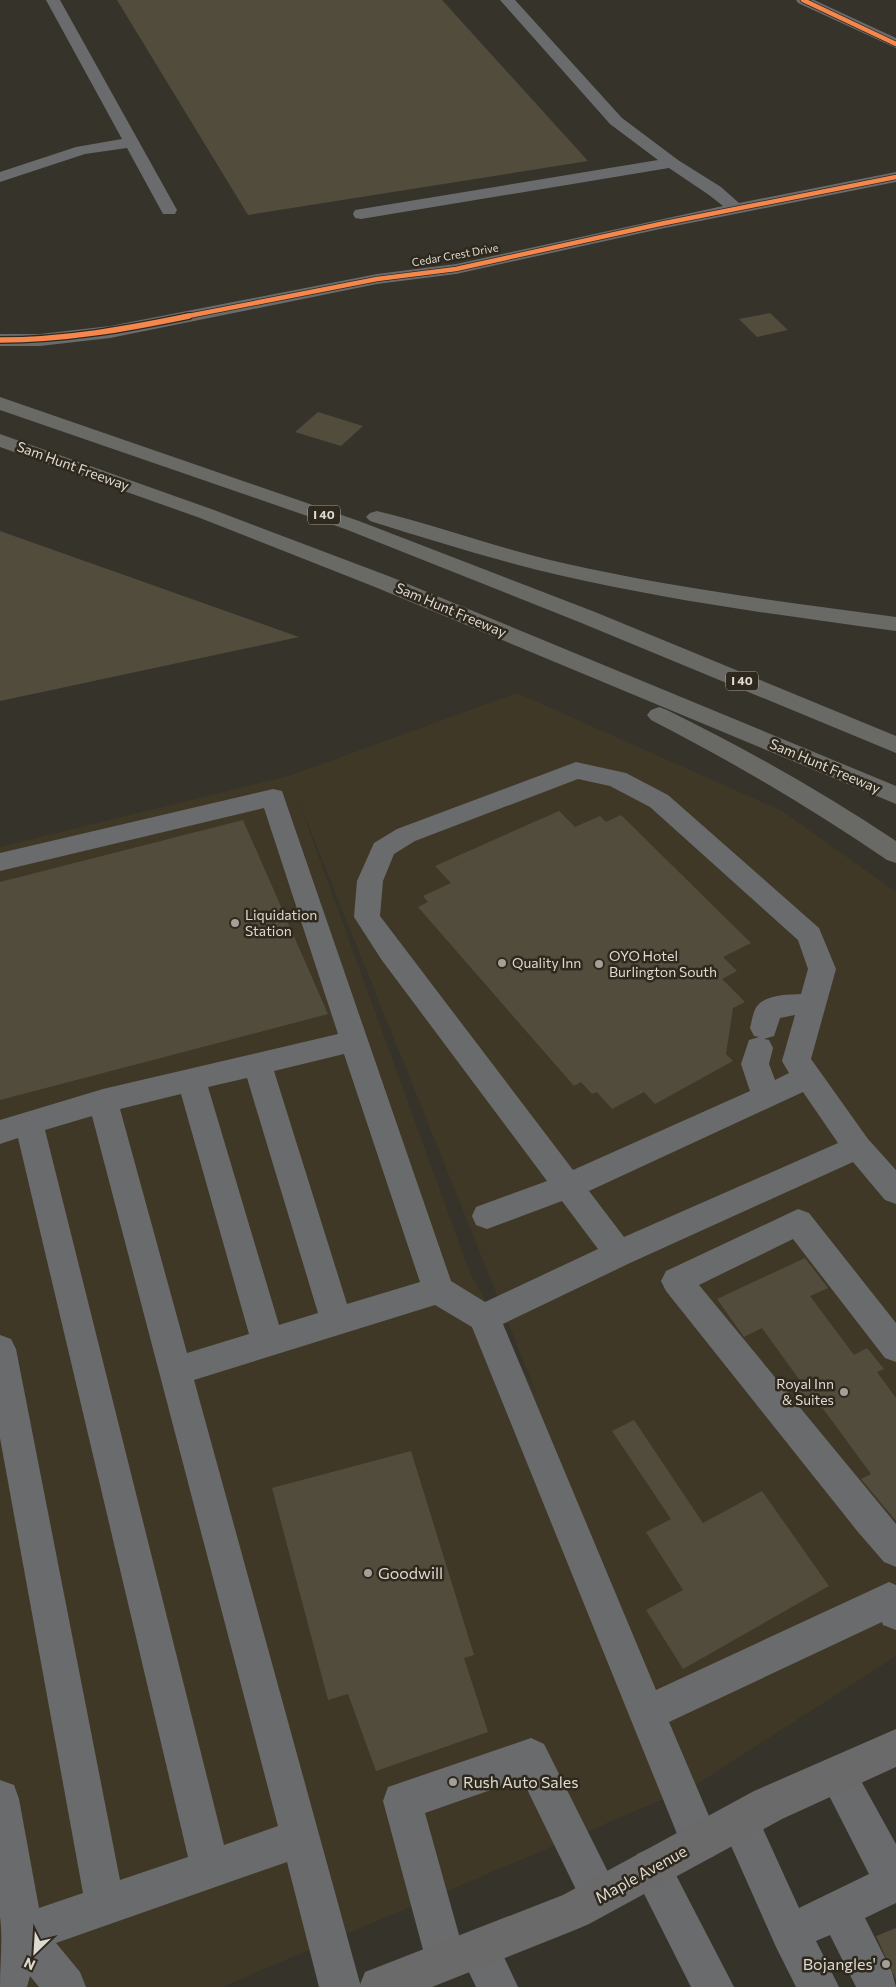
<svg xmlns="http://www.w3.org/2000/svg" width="896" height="1987" font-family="Commissioner,sans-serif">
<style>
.built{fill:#403827;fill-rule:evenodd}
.building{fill:#524c3d}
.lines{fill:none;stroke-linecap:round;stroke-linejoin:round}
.minor{fill:#6a6b6c;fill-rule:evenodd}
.major{fill:#6b6a6a;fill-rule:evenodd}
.highway{fill:#696966;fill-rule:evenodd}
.cycleway-far1-casing{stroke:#2f291d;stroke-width:6}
.cycleway-casing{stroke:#2f291d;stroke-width:8}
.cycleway-far1{stroke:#f5874c;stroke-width:4.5}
.cycleway{stroke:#f5874c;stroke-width:5.5}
.poi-dot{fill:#a3a098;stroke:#2f291d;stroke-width:2}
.labels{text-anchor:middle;stroke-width:5;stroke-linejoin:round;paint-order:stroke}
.far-street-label{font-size:11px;fill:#dedad2;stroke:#2f291d}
.shield{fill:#2f291d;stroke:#aaa59c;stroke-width:1}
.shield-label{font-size:12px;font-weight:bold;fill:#dedad2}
.street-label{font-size:14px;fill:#dedad2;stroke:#2f291d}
.poi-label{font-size:14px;fill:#dedad2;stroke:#2f291d;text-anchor:start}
.near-poi-label{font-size:16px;fill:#dedad2;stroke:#2f291d;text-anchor:start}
.near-street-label{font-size:16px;fill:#dedad2;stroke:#2f291d}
</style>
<rect width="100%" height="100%" fill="#36332b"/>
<path class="built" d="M517,693L782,811L896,892V1656L694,1786L222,1987H0V847L289,776ZM297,797L538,1397L470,1273Z"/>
<path class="building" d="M117,0H442L588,161L248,215Z
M770,313L788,330L757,337L739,319Z
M318,412L363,426L341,446L295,432Z
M0,531L299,637L0,701Z
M559,811L575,827L600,816L606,822L621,815L751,943L723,957L737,971L722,979L745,1002L733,1008L726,1054L733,1061L655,1104L644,1092L612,1109L597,1092L592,1094L581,1082L574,1086L418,907L428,902L423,896L451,883L435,866Z
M243,820L328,1014L0,1100V882Z
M805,1258L828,1288L810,1296L854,1355L867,1348L884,1369L877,1372L896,1398V1521L861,1479L871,1474L816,1399L804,1405L791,1387L801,1382L762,1328L744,1337L717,1299Z
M634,1420L703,1523L762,1491L829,1586L683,1669L646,1610L683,1590L646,1532L671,1519L612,1431Z
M411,1451L474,1655L464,1658L488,1732L376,1771L348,1694L328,1700L272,1488Z
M896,1928V1980L876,1936Z"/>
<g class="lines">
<path class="minor" d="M46,0H60L177,210L175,214H163L127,148L85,154L0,182V172L76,147L122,139Z
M500,0H515L622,118L678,160L721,187L739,203L896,172V182L660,229L456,274L377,284L110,338L40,346H0V334H40L110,326L377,274L456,264L723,206L709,195L669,168L361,219L355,218L353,214L355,210L361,209L658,160L610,124Z
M796,0H814L896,38V48L798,3Z
M576,762L626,773L668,795L819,928L836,969L811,1059L868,1139L896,1170V1204L885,1200L853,1162L630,1263L503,1324L656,1690L889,1582L896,1585V1630L883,1625L882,1622L669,1722L720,1842L714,1856L700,1862L686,1856L472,1327L435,1305L194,1380L361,1987H319L287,1862L56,1943L80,1972L86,1987H39L30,1976L27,1987H0C0,1964 3,1938 0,1917V1780L14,1785L19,1799L39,1908L83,1893L0,1438V1335L11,1339L16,1349L120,1880L188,1857L18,1138L0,1144V1120L103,1089L338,1034L264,808L0,871V853L273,789L282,791L451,1281L485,1302L598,1249L562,1201L487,1229L476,1225L472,1216L476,1207L547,1181L381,959L354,917L357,881L374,843L397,829ZM578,779L610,786L650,807L798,940L808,969L801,994C788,995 768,994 758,1005C753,1010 752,1021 750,1028L754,1036L759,1037L749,1040L741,1064L750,1091L573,1170L380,916L383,881L394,854L415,841ZM795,1015L782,1061L789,1073L775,1080L769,1064L773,1048L769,1040L764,1039L774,1036L780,1018ZM344,1054L420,1282L347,1304L274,1071ZM247,1078L318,1313L279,1325L208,1087ZM803,1092L838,1143L624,1237L589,1191ZM181,1094L249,1334L187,1353L120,1109ZM92,1116L278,1826L224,1845L45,1130Z
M798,1209L809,1213L896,1323V1362L885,1358L793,1239L699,1285L896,1524V1567L884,1562L858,1532L666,1291L661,1281L666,1271Z
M531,1738L544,1744L620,1896L614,1910L600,1916L586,1910L522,1779L425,1813L461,1942L465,1934L479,1928L493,1934L518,1987H476L465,1964L460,1975L446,1981L432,1975L426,1961L383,1801L388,1787Z
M837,1755L850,1761L896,1844V1903L865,1918L892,1972L896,1987H856L830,1935L816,1941L839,1987H796L776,1947L720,1821L725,1807L739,1802L753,1807L799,1908L869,1874L818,1774L824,1761Z
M651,1848L665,1854L734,1987H691L631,1868L637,1854Z"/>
<path class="major" d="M896,1729V1767L782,1819L589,1924L575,1930L432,1987H359L365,1972L563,1895L754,1791Z"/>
<path class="highway" d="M0,397L359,521L595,612L896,736V753L579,622L345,529L0,410Z
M0,434L214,510L391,577L896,786V804L375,587L200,518L0,447Z
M377,511C440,526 500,549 563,563C673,588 785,602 896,617V631C784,616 673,601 563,576C498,561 434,541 370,521L366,517L370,513Z
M659,707L667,710C746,749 823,792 896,841V863L887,860C811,808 733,762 651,720L647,715L651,710Z"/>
<defs>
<path id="cycleway-far1" d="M803,0L896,44
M183,317L377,279L456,269L660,224L896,177"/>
<path id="cycleway" d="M0,340C65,340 126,329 189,316"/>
</defs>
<use href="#cycleway-far1" class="cycleway-far1-casing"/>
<use href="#cycleway" class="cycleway-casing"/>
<use href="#cycleway-far1" class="cycleway-far1"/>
<use href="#cycleway" class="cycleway"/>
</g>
<g class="poi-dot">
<circle cx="235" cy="923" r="5"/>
<circle cx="502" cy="963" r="5"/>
<circle cx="599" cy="964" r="5"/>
<circle cx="844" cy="1392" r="5"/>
<circle cx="368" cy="1573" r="5"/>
<circle cx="453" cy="1782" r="5"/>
<circle cx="886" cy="1964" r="5"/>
</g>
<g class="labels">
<g class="far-street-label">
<text transform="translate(455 255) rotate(-10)" y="4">Cedar Crest Drive</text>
</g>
<g class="shield">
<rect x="308" y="505.5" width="32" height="19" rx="4"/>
<rect x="726" y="671.5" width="32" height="19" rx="4"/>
</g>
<g class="shield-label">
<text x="324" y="519">I 40</text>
<text x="742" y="685">I 40</text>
</g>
<g class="street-label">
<text transform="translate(73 466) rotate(20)" y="5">Sam Hunt Freeway</text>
<text transform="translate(451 610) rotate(23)" y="5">Sam Hunt Freeway</text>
<text transform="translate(825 766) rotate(23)" y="5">Sam Hunt Freeway</text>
</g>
<g class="poi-label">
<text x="245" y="920">Liquidation<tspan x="245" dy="16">Station</tspan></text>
<text x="609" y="961">OYO Hotel<tspan x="609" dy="16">Burlington South</tspan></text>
<text x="512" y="968">Quality Inn</text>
<text x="834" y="1389" text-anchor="end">Royal Inn<tspan x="834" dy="16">&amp; Suites</tspan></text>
</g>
<g class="near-poi-label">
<text x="378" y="1579">Goodwill</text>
<text x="463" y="1788">Rush Auto Sales</text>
<text x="876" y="1970" text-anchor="end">Bojangles'</text>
</g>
<g class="near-street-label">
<text transform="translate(641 1874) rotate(-29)" y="6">Maple Avenue</text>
</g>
</g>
<g transform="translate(35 1952) rotate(205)" stroke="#2f291d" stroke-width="4" paint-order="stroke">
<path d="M0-4L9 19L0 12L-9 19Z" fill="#dedad2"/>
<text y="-8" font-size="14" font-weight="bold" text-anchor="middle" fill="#dedad2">N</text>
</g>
</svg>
